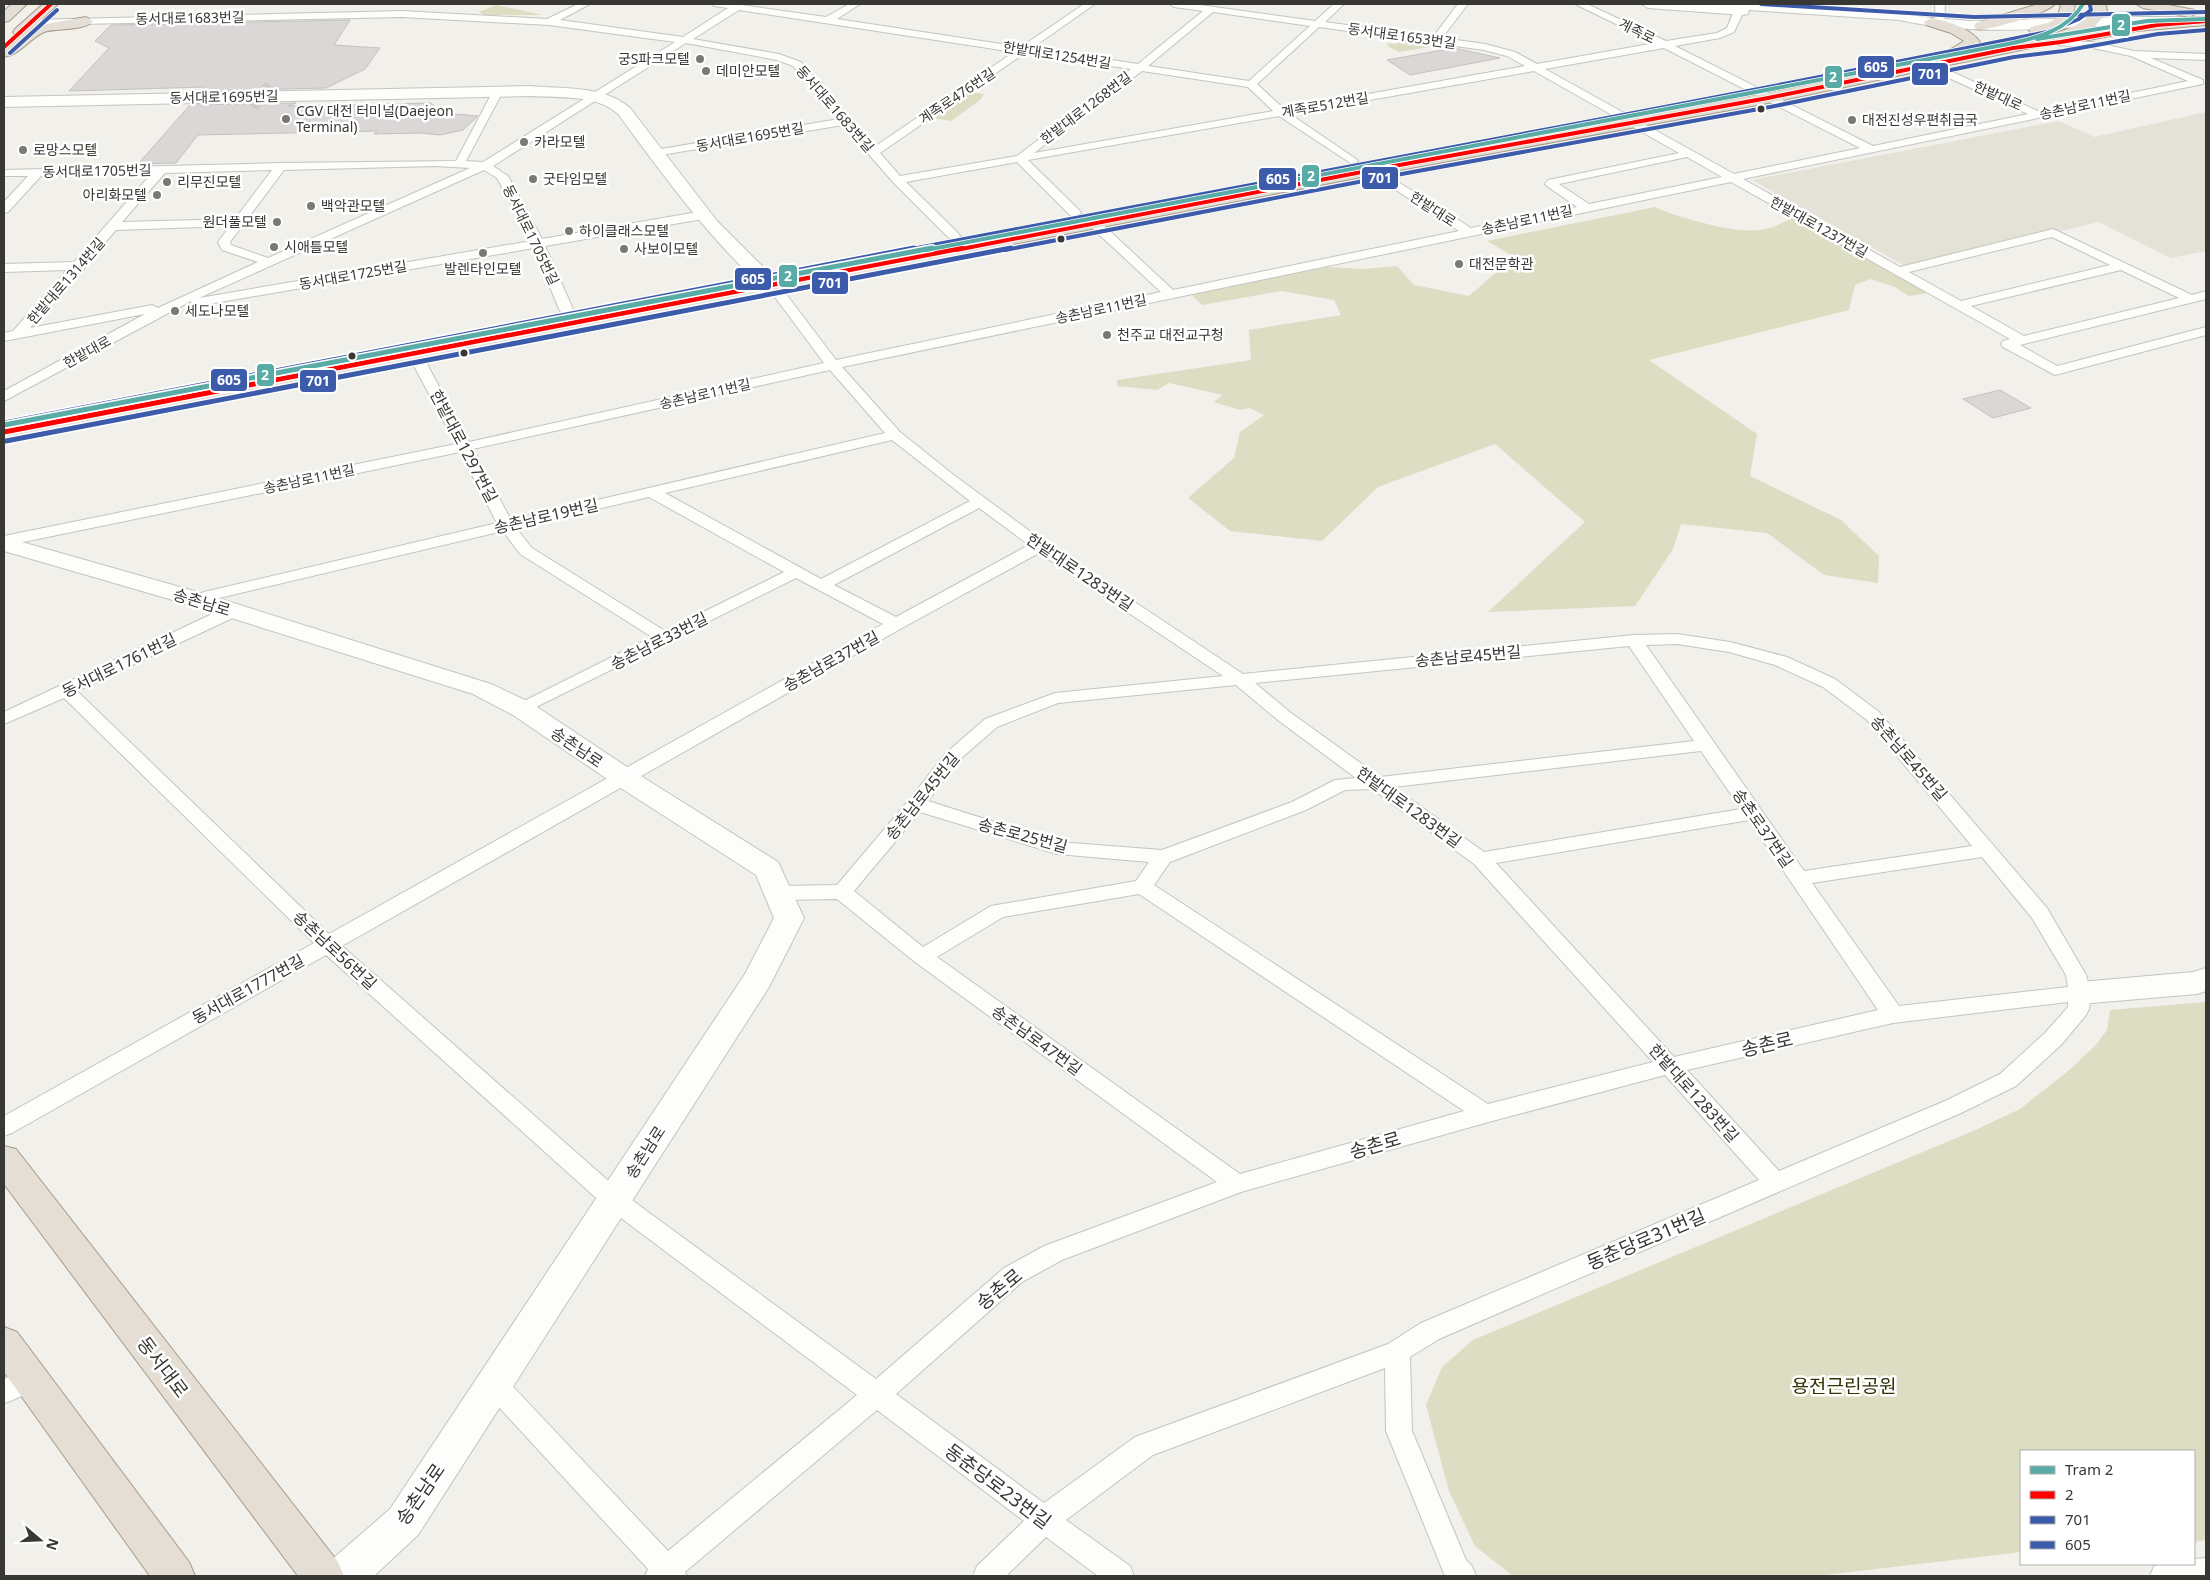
<svg xmlns="http://www.w3.org/2000/svg" width="2210" height="1580" font-family="'Noto Sans','Noto Sans KR',sans-serif">
<style>
.built{fill:#e4e2d7}
.green{fill:#dcddc2}
.building{fill:#dad7d6;stroke:#c4c2c0}
.lines{fill:none;stroke-linecap:round;stroke-linejoin:round}
.street-tunnel{stroke:#cccbc5;stroke-width:11;stroke-dasharray:11 5.5;stroke-linecap:butt}
.street-casing{stroke:#c4c4c0;stroke-width:2}
.secondary-casing{stroke:#c4c4c0;stroke-width:2}
.primary-casing{stroke:#a69b8a;stroke-width:2}
.street{fill:#fdfdfc;fill-rule:evenodd}
.secondary{fill:#fdfdfc;fill-rule:evenodd}
.primary{fill:#e4ded5;fill-rule:evenodd}
.bus-1-far1-casing{stroke:#fff;stroke-width:5.5}
.bus-1-casing{stroke:#fff;stroke-width:8}
.bus-2-far1-casing{stroke:#fff;stroke-width:5.5}
.bus-2-casing{stroke:#fff;stroke-width:8}
.bus-3-far1-casing{stroke:#fff;stroke-width:5.5}
.bus-3-casing{stroke:#fff;stroke-width:8}
.bus-4-casing{stroke:#fff;stroke-width:5.5}
.bus-1-far1{stroke:#f00;stroke-width:4}
.bus-1{stroke:#f00;stroke-width:5}
.bus-2-far1{stroke:#3d5bab;stroke-width:4}
.bus-2{stroke:#3d5bab;stroke-width:5}
.bus-3-far1{stroke:#3d5bab;stroke-width:4}
.bus-3{stroke:#3d5bab;stroke-width:5}
.bus-4{stroke:#3d5bab;stroke-width:4}
.tram-1-far1-casing{stroke:#fff;stroke-width:5.5}
.tram-1-casing{stroke:#fff;stroke-width:8}
.tram-1-far1{stroke:#59aba5;stroke-width:4}
.tram-1{stroke:#59aba5;stroke-width:5}
.poi-dot{fill:#797873;stroke:#fff;stroke-width:2}
.bus-dot{fill:#383733;stroke:#fff;stroke-width:2}
.labels{text-anchor:middle;stroke-width:5;stroke-linejoin:round;paint-order:stroke}
.far-street-label{font-size:14px;fill:#383733;stroke:#fff}
.far-poi-label{font-size:14px;fill:#383733;stroke:#fff;text-anchor:start}
.street-label{font-size:16px;fill:#383733;stroke:#fff}
.near-street-label{font-size:19px;fill:#383733;stroke:#fff}
.near-park-label{font-size:19px;fill:#313200;stroke:#fff}
.line-badge{stroke:#fff;stroke-width:2}
.badge-label{font-size:14px;text-anchor:middle;font-weight:bold;fill:#fff}
</style>
<rect width="100%" height="100%" fill="#f1f0ea"/>
<path class="built" d="M2206,112V251L2171,258L2099,222L1907,267L1752,180L2059,121L2094,137Z"/>
<path class="green" d="M496,5L543,15H484L479,12Z
M1406,39L1439,44L1442,45L1399,52L1389,47L1387,43L1395,44Z
M964,91L984,94L980,100L951,121L924,117Z
M1655,207C1669,214 1683,217 1699,222C1731,230 1764,238 1792,217L1927,293L1909,296L1895,287L1870,279L1855,285L1849,310L1649,360L1757,434L1750,476L1841,520L1879,556L1878,583L1824,575L1767,533L1681,524L1673,549L1635,606L1488,612L1585,522L1495,444L1378,487L1322,541L1230,531L1188,498L1234,458L1240,432L1264,415L1249,408L1240,410L1214,402L1223,395L1169,383L1157,390L1117,386V380L1251,360L1249,330L1341,315L1334,300L1281,291L1202,305L1191,294L1327,267L1364,269L1397,266L1414,285L1469,296L1514,257L1487,241Z
M2206,1002V1540L2194,1542V1451H2021V1552L1817,1576H1513L1475,1546L1449,1491L1426,1405L1442,1367L1473,1340L1971,1132L2020,1109L2067,1072L2096,1045L2107,1030L2110,1010Z"/>
<path class="building" d="M350,20L334,45L380,48L365,69L326,88L202,91L205,87L69,91L109,48L95,41L111,25Z
M1454,48L1500,58L1410,75L1387,60Z
M296,103L288,106L431,103L443,113L478,116L463,130L440,135L421,133L374,134L377,131L198,135L176,163L138,164L190,105Z
M2000,390L2031,408L1993,418L1963,399Z"/>
<g class="lines">
<path class="street-tunnel" d="M253,107L270,85"/>
<defs>
<path id="street" d="M578,4H590L560,20L683,37L728,8L714,6L712,4H734L826,17L849,4H860L837,19L1021,47L1084,4H1095L1032,48L1138,64L1203,11L1174,7L1169,4H1193L1315,21L1334,4H1344L1325,22L1433,37L1458,4H1468L1442,38L1485,44L1515,52L1537,64L1655,43L1575,4H1587L1666,41L1717,33L1727,28L1734,11L1739,8L1744,11L1734,32L1720,38L1675,46L1873,146L2028,114L1927,68V64H1935L2040,112L2188,81L2131,56L2093,48L2058,45L2053,42L2055,40L2093,42L2134,51L2206,54V60L2151,58L2203,80V84L1743,179L1900,267L2053,229L2192,295L2206,291V299L2020,345L2057,366L2206,327V335L2055,375L2003,347L2001,344L2003,341L2010,339L1731,182L842,367L900,432L955,476L1046,543L1243,674L1634,635L1677,634L1730,642L1787,657L1835,679L1879,712L2047,908L2086,975L2091,993L2089,1009L2086,1015L2061,1045L2016,1086L1961,1113L1439,1339L1410,1357L1412,1431L1466,1560L1472,1566L1476,1576H1445L1386,1431L1385,1368L1153,1455L1066,1520L1130,1566L1134,1576H1098L1046,1537L1006,1576H973L977,1566L1024,1521L877,1410L685,1572L687,1576H645L648,1569L484,1391L480,1383L484,1375L493,1372L502,1375L668,1551L857,1395L605,1206L326,955L12,1133L4,1136V1116L314,943L64,698L4,724V712L227,607H239L241,611L239,615L77,691L329,934L883,624L796,578L522,714L516,713L513,709L516,705L652,637L520,554L503,531L215,599L199,605L193,603L191,600L193,597L204,592L497,523L460,452L4,546V536L456,444L407,353L414,349L421,353L469,442L824,363L766,285L772,281L777,282L836,360L1161,292L1091,227L1089,224L1095,220L1099,221L1173,290L1459,231L1368,172L1366,170L1368,168H1376L1471,228L1577,207L1547,186L1545,184L1548,180L1679,153L1534,71L1290,114L1356,159L1358,161L1352,164L1279,116L1028,160L1079,210L1081,213L1075,217L1071,216L1017,162L906,182L958,233L960,236L958,239H950L893,182L843,125L655,156L651,155L649,153L655,150L839,119L793,66L777,60L686,43L493,166L508,176L542,239L703,211L709,215L703,219L545,246L573,309L571,312H561L559,309L534,248L197,306L192,305L191,301L4,401V391L145,314L4,341V333L13,331L67,270L4,272V264L74,262L152,173L41,176L8,212L4,213V202L28,176H4V170L281,163L456,161L493,91L498,88L503,91L466,161L483,162L675,42L549,25L402,17L32,25L27,22L29,20L402,11L547,19ZM739,10L1014,52L874,147L801,62L779,54L693,39ZM1213,12L1310,26L1249,81L1148,66ZM1319,27L1484,50L1507,56L1525,66L1284,109L1257,84ZM1664,48L1860,148L1734,174L1545,69ZM1025,53L1131,69L1017,156L900,176L880,153ZM1142,71L1248,87L1273,111L1034,153ZM1687,157L1722,177L1589,204L1559,184ZM435,166L470,168L268,258L231,245L230,242L284,170ZM272,170L235,219L122,222L165,173ZM484,170L497,178L531,241L199,298ZM230,226L218,242L222,250L258,262L158,308L152,305L30,328L81,270L84,269L85,265L116,230ZM2052,237L2110,265L1961,301L1909,272ZM2121,270L2179,298L2024,336L1971,306ZM830,370L885,433L511,520L473,449ZM892,440L970,501L821,579L665,493ZM649,497L784,572L665,631L532,548L516,528ZM979,508L1029,545L896,617L834,585ZM1039,553L1223,676L1055,693L985,719L946,753L909,800L837,885L779,886L772,888L769,893L772,898L779,900L837,899L915,962L1217,1182L1044,1246L1004,1268L876,1379L621,1192L342,946L902,628ZM1677,644L1729,652L1775,665L1823,687L1867,720L1972,846L1804,871L1646,645ZM1629,646L1694,741L1380,777L1291,713L1255,683ZM1236,685L1279,721L1356,778L1335,780L1292,802L1162,850L1058,842L928,801L958,761L997,727L1058,703ZM1701,751L1741,809L1484,852L1394,787ZM1372,789L1474,864L1653,1062L1488,1104L1154,885L1170,862L1306,810L1345,790ZM920,812L1057,854L1149,862L1136,881L991,906L923,947L854,891ZM1749,820L1878,1010L1674,1057L1496,863ZM1982,857L2032,918L2066,975L2068,987L1899,1006L1812,883ZM1139,894L1464,1111L1240,1174L937,957L1003,917ZM2068,1002V1007L2045,1033L2000,1074L1945,1101L1779,1171L1687,1070L1893,1023ZM1665,1075L1759,1180L1421,1323L1388,1344L1135,1437L1044,1503L896,1394L1022,1282L1062,1260L1241,1192L1485,1123Z
M1935,4H1945L1944,25H1938L1936,23Z
M29,1366L38,1369L42,1377C36,1390 18,1399 4,1403V1379Z
M2206,1558V1576H2150L2154,1566L2161,1564H2194V1559Z"/>
<path id="secondary" d="M1641,4H1782L1899,12L1922,17L1970,21L2120,17H2206V25C2172,26 2138,24 2104,26C2035,29 1967,35 1899,20L1749,10L1748,14L1743,15L1648,8Z
M530,86C562,89 604,85 630,108L717,221L781,285L779,289L772,291L765,289C708,238 664,176 618,114C596,94 559,98 530,96L4,107V97Z
M4,537L208,595L491,684L531,703L633,771L778,862L804,918L769,987L418,1535L374,1576H323L329,1562L390,1509L745,974L774,918L756,875L613,783L513,715L473,694L190,605L4,551Z
M2206,968V991L2197,994L2080,1004L2069,1001L2064,993L2069,985L2080,982L2193,972Z"/>
<path id="primary" d="M12,4H27L9,21L4,22V11Z
M43,4H58L35,26L86,17L93,21C85,31 56,28 44,32C29,39 21,54 4,57V48L20,36L15,35L13,32L15,29Z
M2038,4H2055C2048,13 1987,32 1976,29L1974,26L1976,23Z
M2061,4H2075C2072,25 2066,27 2047,32C2041,33 2037,34 2031,33L2029,30L2031,27C2049,22 2057,25 2061,4Z
M2092,4H2106L2107,13L2095,26L2083,33L2136,23L2204,17H2206V25L2136,31L2073,43L2066,39L2049,44L1768,103L1372,175L4,438V426L1372,165L1768,93L2046,36C2062,31 2081,26 2093,12Z
M2136,4H2163L2195,10L2197,13L2190,17L2143,8Z
M1931,18C1949,22 1969,27 1980,42C1974,49 1962,54 1953,52L1951,49L1964,41L1951,33L1926,25L1924,22Z
M4,1146L16,1149L338,1562L344,1576H298L4,1184Z
M4,1327L17,1332L189,1562L195,1576H150L4,1372Z"/>
</defs>
<use href="#street" class="street-casing"/>
<use href="#secondary" class="secondary-casing"/>
<use href="#primary" class="primary-casing"/>
<use href="#street" class="street"/>
<use href="#secondary" class="secondary"/>
<use href="#primary" class="primary"/>
<defs>
<path id="bus-1-far1" d="M4,47L51,4
M956,250L1372,170L1768,98L2013,48L2061,42L2157,25L2206,21"/>
<path id="bus-1" d="M4,432L962,248"/>
<path id="bus-2-far1" d="M10,53L57,10
M1005,250L1374,179L1770,107L2014,57L2063,51L2158,34L2206,30"/>
<path id="bus-2" d="M6,441L1011,248"/>
<path id="bus-3-far1" d="M907,250C1287,177 1668,109 2047,32L2079,19L2091,10L2090,5"/>
<path id="bus-3" d="M4,423L914,248"/>
<path id="bus-4" d="M1761,4L1974,17L2206,12"/>
</defs>
<use href="#bus-1-far1" class="bus-1-far1-casing"/>
<use href="#bus-1" class="bus-1-casing"/>
<use href="#bus-2-far1" class="bus-2-far1-casing"/>
<use href="#bus-2" class="bus-2-casing"/>
<use href="#bus-3-far1" class="bus-3-far1-casing"/>
<use href="#bus-3" class="bus-3-casing"/>
<use href="#bus-4" class="bus-4-casing"/>
<use href="#bus-1-far1" class="bus-1-far1"/>
<use href="#bus-1" class="bus-1"/>
<use href="#bus-2-far1" class="bus-2-far1"/>
<use href="#bus-2" class="bus-2"/>
<use href="#bus-3-far1" class="bus-3-far1"/>
<use href="#bus-3" class="bus-3"/>
<use href="#bus-4" class="bus-4"/>
<defs>
<path id="tram-1-far1" d="M2037,39L2147,21L2206,19
M926,250L2008,44C2037,38 2067,31 2083,4"/>
<path id="tram-1" d="M4,425L932,248"/>
</defs>
<use href="#tram-1-far1" class="tram-1-far1-casing"/>
<use href="#tram-1" class="tram-1-casing"/>
<use href="#tram-1-far1" class="tram-1-far1"/>
<use href="#tram-1" class="tram-1"/>
</g>
<g class="poi-dot">
<circle cx="700" cy="59" r="5"/>
<circle cx="706" cy="71" r="5"/>
<circle cx="286" cy="119" r="5"/>
<circle cx="1852" cy="120" r="5"/>
<circle cx="524" cy="142" r="5"/>
<circle cx="23" cy="150" r="5"/>
<circle cx="533" cy="179" r="5"/>
<circle cx="167" cy="182" r="5"/>
<circle cx="157" cy="195" r="5"/>
<circle cx="311" cy="206" r="5"/>
<circle cx="277" cy="222" r="5"/>
<circle cx="569" cy="231" r="5"/>
<circle cx="274" cy="247" r="5"/>
<circle cx="624" cy="249" r="5"/>
<circle cx="483" cy="253" r="5"/>
<circle cx="1459" cy="264" r="5"/>
<circle cx="175" cy="311" r="5"/>
<circle cx="1107" cy="335" r="5"/>
</g>
<g class="bus-dot">
<circle cx="1761" cy="109" r="4.5"/>
<circle cx="1061" cy="239" r="4.5"/>
<circle cx="464" cy="353" r="4.5"/>
<circle cx="352" cy="356" r="4.5"/>
</g>
<g class="labels">
<g class="far-street-label">
<text transform="translate(190 18) rotate(-1)" y="5">동서대로1683번길</text>
<text transform="translate(1637 31) rotate(26)" y="5">계족로</text>
<text transform="translate(1402 36) rotate(8)" y="5">동서대로1653번길</text>
<text transform="translate(1057 55) rotate(9)" y="5">한밭대로1254번길</text>
<text transform="translate(957 96) rotate(-34)" y="5">계족로476번길</text>
<text transform="translate(1998 96) rotate(24)" y="5">한밭대로</text>
<text transform="translate(224 97) rotate(-1)" y="5">동서대로1695번길</text>
<text transform="translate(1325 105) rotate(-10)" y="5">계족로512번길</text>
<text transform="translate(2085 105) rotate(-12)" y="5">송촌남로11번길</text>
<text transform="translate(1086 108) rotate(-37)" y="5">한밭대로1268번길</text>
<text transform="translate(835 109) rotate(49)" y="5">동서대로1683번길</text>
<text transform="translate(750 137) rotate(-10)" y="5">동서대로1695번길</text>
<text transform="translate(97 171) rotate(-1)" y="5">동서대로1705번길</text>
<text transform="translate(1433 209) rotate(33)" y="5">한밭대로</text>
<text transform="translate(1527 220) rotate(-12)" y="5">송촌남로11번길</text>
<text transform="translate(1819 227) rotate(29)" y="5">한밭대로1237번길</text>
<text transform="translate(531 235) rotate(64)" y="5">동서대로1705번길</text>
<text transform="translate(353 275) rotate(-10)" y="5">동서대로1725번길</text>
<text transform="translate(66 281) rotate(-49)" y="5">한밭대로1314번길</text>
<text transform="translate(1101 309) rotate(-12)" y="5">송촌남로11번길</text>
<text transform="translate(87 352) rotate(-29)" y="5">한밭대로</text>
<text transform="translate(705 394) rotate(-13)" y="5">송촌남로11번길</text>
<text transform="translate(309 479) rotate(-12)" y="5">송촌남로11번길</text>
</g>
<g class="far-poi-label">
<text x="690" y="64" text-anchor="end">궁S파크모텔</text>
<text x="716" y="76">데미안모텔</text>
<text x="296" y="116">CGV 대전 터미널(Daejeon<tspan x="296" dy="16">Terminal)</tspan></text>
<text x="1862" y="125">대전진성우편취급국</text>
<text x="534" y="147">카라모텔</text>
<text x="33" y="155">로망스모텔</text>
<text x="543" y="184">굿타임모텔</text>
<text x="177" y="187">리무진모텔</text>
<text x="147" y="200" text-anchor="end">아리화모텔</text>
<text x="321" y="211">백악관모텔</text>
<text x="267" y="227" text-anchor="end">원더풀모텔</text>
<text x="579" y="236">하이클래스모텔</text>
<text x="284" y="252">시애틀모텔</text>
<text x="634" y="254">사보이모텔</text>
<text x="1469" y="269">대전문학관</text>
<text x="483" y="274" text-anchor="middle">발렌타인모텔</text>
<text x="185" y="316">세도나모텔</text>
<text x="1117" y="340">천주교 대전교구청</text>
</g>
<g class="street-label">
<text transform="translate(464 446) rotate(62)" y="6">한밭대로1297번길</text>
<text transform="translate(546 516) rotate(-13)" y="6">송촌남로19번길</text>
<text transform="translate(1080 572) rotate(34)" y="6">한밭대로1283번길</text>
<text transform="translate(202 602) rotate(17)" y="6">송촌남로</text>
<text transform="translate(659 641) rotate(-27)" y="6">송촌남로33번길</text>
<text transform="translate(1468 656) rotate(-5)" y="6">송촌남로45번길</text>
<text transform="translate(831 661) rotate(-29)" y="6">송촌남로37번길</text>
<text transform="translate(119 665) rotate(-26)" y="6">동서대로1761번길</text>
<text transform="translate(577 747) rotate(34)" y="6">송촌남로</text>
<text transform="translate(1909 758) rotate(49)" y="6">송촌남로45번길</text>
<text transform="translate(922 796) rotate(-51)" y="6">송촌남로45번길</text>
<text transform="translate(1409 807) rotate(36)" y="6">한밭대로1283번길</text>
<text transform="translate(1763 828) rotate(55)" y="6">송촌로37번길</text>
<text transform="translate(1023 835) rotate(15)" y="6">송촌로25번길</text>
<text transform="translate(335 950) rotate(43)" y="6">송촌남로56번길</text>
<text transform="translate(248 989) rotate(-29)" y="6">동서대로1777번길</text>
<text transform="translate(1037 1040) rotate(36)" y="6">송촌남로47번길</text>
<text transform="translate(1694 1093) rotate(48)" y="6">한밭대로1283번길</text>
<text transform="translate(645 1152) rotate(-57)" y="6">송촌남로</text>
</g>
<g class="near-street-label">
<text transform="translate(1767 1044) rotate(-13)" y="7">송촌로</text>
<text transform="translate(1375 1145) rotate(-16)" y="7">송촌로</text>
<text transform="translate(1646 1239) rotate(-23)" y="7">동춘당로31번길</text>
<text transform="translate(999 1289) rotate(-39)" y="7">송촌로</text>
<text transform="translate(163 1367) rotate(53)" y="7">동서대로</text>
<text transform="translate(998 1486) rotate(37)" y="7">동춘당로23번길</text>
<text transform="translate(420 1494) rotate(-55)" y="7">송촌남로</text>
</g>
<g class="near-park-label">
<text x="1844" y="1393">용전근린공원</text>
</g>
</g>
<g class="line-badge">
<rect x="2111" y="13" width="20" height="24" rx="5" fill="#59aba5"/>
<rect x="1857" y="55" width="38" height="24" rx="5" fill="#3d5bab"/>
<rect x="1911" y="62" width="38" height="24" rx="5" fill="#3d5bab"/>
<rect x="1824" y="65" width="19" height="24" rx="5" fill="#59aba5"/>
<rect x="1301" y="164" width="19" height="24" rx="5" fill="#59aba5"/>
<rect x="1361" y="166" width="38" height="24" rx="5" fill="#3d5bab"/>
<rect x="1258" y="167" width="39" height="24" rx="5" fill="#3d5bab"/>
<rect x="778" y="264" width="20" height="24" rx="5" fill="#59aba5"/>
<rect x="734" y="267" width="38" height="24" rx="5" fill="#3d5bab"/>
<rect x="811" y="271" width="38" height="24" rx="5" fill="#3d5bab"/>
<rect x="256" y="363" width="19" height="24" rx="5" fill="#59aba5"/>
<rect x="210" y="368" width="38" height="24" rx="5" fill="#3d5bab"/>
<rect x="299" y="369" width="38" height="24" rx="5" fill="#3d5bab"/>
</g>
<g class="badge-label">
<text x="2121" y="30">2</text>
<text x="1876" y="72">605</text>
<text x="1930" y="79">701</text>
<text x="1833" y="82">2</text>
<text x="1311" y="181">2</text>
<text x="1380" y="183">701</text>
<text x="1278" y="184">605</text>
<text x="788" y="281">2</text>
<text x="753" y="284">605</text>
<text x="830" y="288">701</text>
<text x="265" y="380">2</text>
<text x="229" y="385">605</text>
<text x="318" y="386">701</text>
</g>
<rect width="2210" height="1580" fill="none" stroke="#383733" stroke-width="10"/>
<rect x="2020" y="1450" width="175" height="115" fill="#ffffff" stroke="#afafad"/>
<rect x="2030" y="1466" width="25" height="8" fill="#59aba5" stroke="#afafad"/>
<text x="2065" y="1475" font-size="15" fill="#383733">Tram 2</text>
<rect x="2030" y="1491" width="25" height="8" fill="#ff0000" stroke="#afafad"/>
<text x="2065" y="1500" font-size="15" fill="#383733">2</text>
<rect x="2030" y="1516" width="25" height="8" fill="#3d5bab" stroke="#afafad"/>
<text x="2065" y="1525" font-size="15" fill="#383733">701</text>
<rect x="2030" y="1541" width="25" height="8" fill="#3d5bab" stroke="#afafad"/>
<text x="2065" y="1550" font-size="15" fill="#383733">605</text>
<g transform="translate(40 1540) rotate(109)" stroke="#ffffff" stroke-width="4" paint-order="stroke">
<path d="M0-4L9 19L0 12L-9 19Z" fill="#383733"/>
<text y="-8" font-size="14" font-weight="bold" text-anchor="middle" fill="#383733">N</text>
</g>
</svg>
